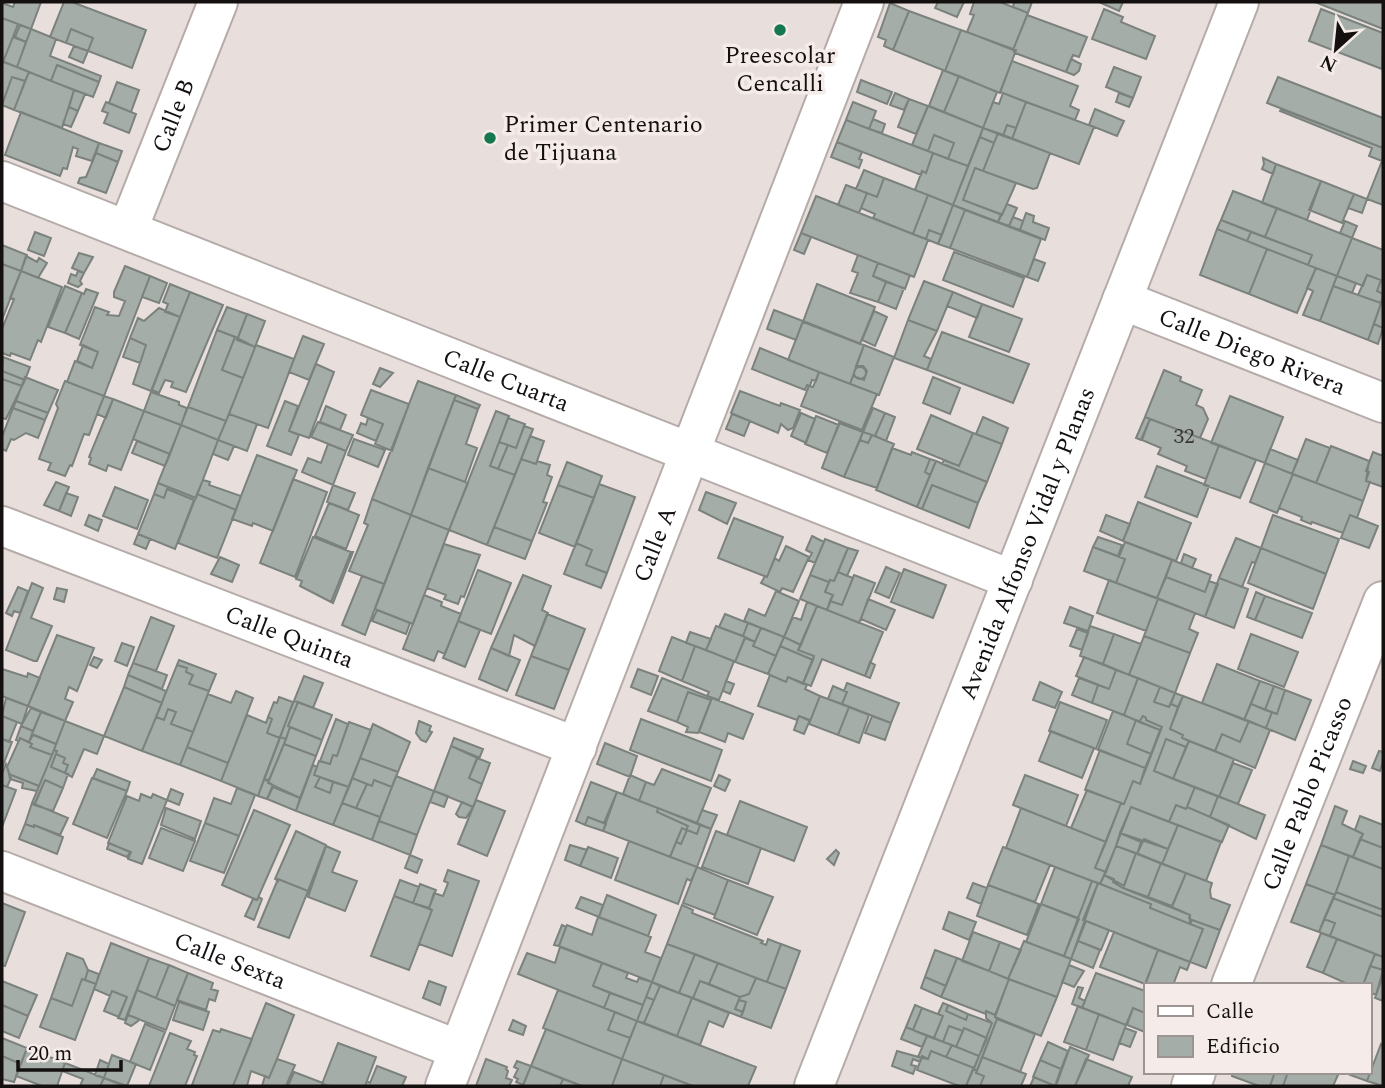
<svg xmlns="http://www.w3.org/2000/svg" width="1385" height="1088" font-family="Spectral,serif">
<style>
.building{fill:#a5ada8;stroke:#7b827e;stroke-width:2}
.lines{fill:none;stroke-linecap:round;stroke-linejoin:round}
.minor-casing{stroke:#b5aca9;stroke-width:42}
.minor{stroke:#fff;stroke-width:38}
.poi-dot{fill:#14774e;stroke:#f5ece9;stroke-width:2.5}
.labels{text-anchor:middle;stroke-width:7;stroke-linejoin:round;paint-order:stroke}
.number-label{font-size:21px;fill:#383735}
.poi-label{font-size:24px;fill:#13100f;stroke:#f5ece9}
.street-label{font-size:24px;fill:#13100f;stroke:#f5ece9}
</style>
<rect width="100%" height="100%" fill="#e8dfdc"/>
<path class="building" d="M15,2H41L31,29L2,18V3L13,7Z
M64,2H72L146,30L132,68L88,51L93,38L71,29L66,43L50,37Z
M938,2H964L957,17L935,8Z
M974,2H1000L1028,13L1013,50L967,32L974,15L970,14Z
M1014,2H1032L1028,13L1013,7Z
M1099,2H1123L1119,11Z
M1315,2H1383V29Z
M890,3L909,11L893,50L884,46L886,40L878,37Z
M1104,9L1123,17L1121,22L1155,36L1146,59L1092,39Z
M1321,9L1383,33L1382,69L1309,41Z
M909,11L961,30L945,71L893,50Z
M1027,15L1087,37L1079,57L1073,55L1066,72L1015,53L1013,50Z
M2,18L18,24L3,62L2,61Z
M20,25L31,29L26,42L15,37Z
M31,29L56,39L50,56L101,76L99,82L57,65L51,81L17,67Z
M71,29L93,38L88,51L66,43Z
M961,30L1016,50L1000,93L945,71Z
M13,37L26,42L17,67L3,62Z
M74,46L88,51L83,63L69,57Z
M1071,59L1081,64L1079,71L1074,75L1066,72Z
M2,61L29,72L25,81L12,77L2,105Z
M1012,61L1078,86L1070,106L1079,110L1075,120L1000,92Z
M57,65L99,82L93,97L51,81Z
M1114,67L1141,77L1133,98L1106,87Z
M943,70L959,76L944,112L929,106Z
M29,72L74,90L62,128L14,110Z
M959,76L997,92L983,128L944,112Z
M12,77L25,81L14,110L2,105Z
M1278,77L1383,118V148L1267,103Z
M861,80L892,92L887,104L857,92Z
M117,82L139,90L131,112L109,103Z
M74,90L85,94L78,111L69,107Z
M895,93L909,99L904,110L890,105Z
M1003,93L1026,102L1016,128L1007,125L1003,136L983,128L993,102L999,104Z
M1119,93L1133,98L1129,107L1116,102Z
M909,99L928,106L916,134L898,127Z
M106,102L136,114L129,133L104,123L108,113L102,111Z
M853,102L876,111L869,129L846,120Z
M1026,102L1094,127L1079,164L1012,139Z
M928,106L983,128L968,166L948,159L954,143L934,135L928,151L912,145Z
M69,107L78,111L71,127L63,124Z
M1095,109L1124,121L1117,136L1089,125Z
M1281,109L1383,148L1382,161L1369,156L1372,148L1280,111Z
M21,112L99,143L92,161L76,156L78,149L73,147L67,169L63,168L60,176L5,155Z
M873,119L885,124L882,133L869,129Z
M846,120L933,153L926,173L922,171L921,175L837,142Z
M1007,125L1016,128L1012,139L1003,136Z
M983,128L998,133L994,143L980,137Z
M998,133L1050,153L1037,188L1033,189L983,171Z
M934,135L954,143L948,159L928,151Z
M980,137L994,143L983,171L975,168L963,200L1001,214L998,222L953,205Z
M837,142L862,152L859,159L862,160L859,168L831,157Z
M99,143L122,151L118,162L96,153Z
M96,153L118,162L106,193L78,183L80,178L86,177Z
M933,153L968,166L953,205L915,190L922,171L926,173Z
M1263,158L1276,164L1273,174L1262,169L1264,164Z
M1382,161H1383V205L1367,199Z
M1276,164L1321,181L1307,220L1262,203Z
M975,168L1016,183L1002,215L963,200Z
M864,170L884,178L877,197L856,189Z
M884,178L928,195L913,234L873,218L875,214L861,208L867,193L877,197Z
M1321,181L1354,194L1342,223L1309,210Z
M846,185L867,193L859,213L838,205Z
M1233,191L1277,208L1265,237L1221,220Z
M1354,194L1367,199L1362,213L1348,208Z
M928,195L953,205L942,235L929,230L926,239L913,234Z
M816,196L928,240L914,277L801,233Z
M1007,204L1017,208L1009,226L998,222Z
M953,205L965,210L950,248L938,244Z
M1277,208L1352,238L1337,276L1308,265L1312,255L1265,237Z
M965,210L1041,239L1027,277L950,248Z
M1026,213L1034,216L1033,222L1049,228L1045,240L1020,230Z
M1013,217L1023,221L1020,230L1009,226Z
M1221,220L1251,232L1247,241L1217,229Z
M1345,221L1357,226L1352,238L1340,233Z
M1217,229L1267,249L1249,294L1200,275Z
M929,230L942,235L938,244L926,239Z
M35,232L51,238L44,256L28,250Z
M1251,232L1312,255L1308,265L1247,241Z
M801,233L811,237L804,254L794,250Z
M1352,238L1383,250V294L1377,291L1381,280L1367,275L1363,286L1337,276Z
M2,245L27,255L21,271L2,264Z
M1267,249L1316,268L1297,313L1249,294Z
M954,252L1024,278L1013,307L943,280Z
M79,253L93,257L84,273L72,268Z
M858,255L878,263L873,276L886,282L878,302L850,293L858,273L852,271Z
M26,256L37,262L39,258L47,263L38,278L21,271Z
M1034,259L1045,263L1038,281L1027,277Z
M878,263L910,275L905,289L873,276Z
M2,264L21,271L2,320Z
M125,266L150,276L104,396L67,382L75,361L92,368L98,352L80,345L95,307L109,312L107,315L119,316L125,301L114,297V292Z
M1316,268L1337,276L1320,321L1303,315L1313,291L1307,288Z
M21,271L62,287L41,342L38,340L30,360L11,353L10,356L2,353V329L14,299L10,298Z
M78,271L84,273L80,281L82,284L78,287L68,283L71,274L76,276Z
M1367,275L1381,280L1377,291L1383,294L1381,303L1358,295Z
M150,276L167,283L159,303L142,297Z
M1337,276L1356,283L1352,293L1333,286Z
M924,281L953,292L937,331L908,320Z
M886,282L904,288L896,309L878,302Z
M170,284L190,292L180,317L165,312L168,304L163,302Z
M817,284L875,307L860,344L803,322Z
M65,286L82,293L65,333L48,327Z
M1333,286L1381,303L1368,340L1320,321Z
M86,289L98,293L79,339L65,333L82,293L84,294Z
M190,292L223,305L186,392L171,387L173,382L165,380L159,393L152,390Z
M953,292L982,304L977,318L947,306Z
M1383,298V328L1374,324Z
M982,304L1022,319L1009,352L969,337Z
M227,307L247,314L238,338L217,330Z
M159,308L180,317L151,391L133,384L146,345L130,338L138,318L144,321Z
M774,310L803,321L796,340L767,329Z
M874,311L887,317L875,346L862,340Z
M247,314L265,321L255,347L237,340Z
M908,320L937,331L924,356L931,359L927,370L894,358Z
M803,321L864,345L850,384L788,360Z
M1374,324L1383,328L1378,344L1368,340Z
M217,330L235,337L222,370L243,378L226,421L188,407Z
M942,332L1029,364L1013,403L927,370Z
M303,336L324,344L309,380L289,372Z
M235,337L255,347L243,378L222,370Z
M130,338L146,345L140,363L123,357Z
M83,345L98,352L92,368L77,361Z
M256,345L294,359L268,428L229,414Z
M864,345L894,357L879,395L850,384L853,376L864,380L867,371L863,366H856Z
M760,348L819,372L816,381L812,380L810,386L807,385L805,390L752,369Z
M3,357L30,367L25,380L2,371Z
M316,364L334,372L309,438L289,431Z
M854 373a6 6 0 1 1 12 0a6 6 0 1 1-12 0Z
M380,368L393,373L380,387L373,384Z
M1164,370L1181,377L1180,381L1202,390L1196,405L1203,408L1208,419L1200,438L1145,417Z
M2,371L25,380L22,386L2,379Z
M819,372L877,394L862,430L801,406L809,386L813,387Z
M25,377L58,390L48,413L16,401Z
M933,377L960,388L950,414L923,403Z
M2,379L22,386L6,419L2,418Z
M65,381L104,396L89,435L84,434L72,466L70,465L65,476L48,470L51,463L39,459L58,408L56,404Z
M418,381L456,395L411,515L372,499Z
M371,390L409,404L392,451L375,444L383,424L361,415Z
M740,391L780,406L781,403L800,410L793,428L788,430L781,424L778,433L731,413Z
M151,392L179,402V405L187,408L181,425L144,411Z
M456,395L480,405L478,409L454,400Z
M104,396L113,399L106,418L97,414Z
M1230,396L1283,417L1265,463L1211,443Z
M113,399L144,411L121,470L108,465L106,471L89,464L91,458L89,457Z
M454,400L478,409L466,444L477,448L465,482L428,468Z
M16,401L48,413L45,420L13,408Z
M285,401L298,406L289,431L299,435L291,455L267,446Z
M326,406L346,415L340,430L320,422Z
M188,407L226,421L218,440L181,425Z
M13,408L45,420L38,438L26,433L14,440L11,439L6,451L2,449V437Z
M873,408L885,413L875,436L863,432Z
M144,411L181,425L170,454L133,439Z
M496,411L509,416L490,466L515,475L487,545L449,530Z
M801,413L815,419L806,443L791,436Z
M885,413L895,417L886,441L875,436Z
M229,414L257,424L247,451L218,440Z
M732,414L750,421L744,436L726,429Z
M931,415L973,433L959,466L917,449Z
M816,416L839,425L827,453L805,444Z
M983,417L1008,428L1002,444L976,434Z
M1145,417L1150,419L1141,440L1136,438Z
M368,418L383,424L376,441L357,433L361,423L366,425Z
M508,418L525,424L516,448L499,442Z
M1150,419L1219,445L1206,479L1185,471L1187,466L1158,454L1161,448L1142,440Z
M318,422L353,435L346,451L311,437Z
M839,423L863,432L844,477L822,468Z
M181,425L218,440L196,498L158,483Z
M524,426L533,429L515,475L498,469L508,445L516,448Z
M863,432L872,435L868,443L860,440Z
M973,433L1002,444L987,482L942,464L944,460L959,466Z
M872,435L894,444L877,488L844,477L860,440L868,443Z
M530,436L544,441L536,464L521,459Z
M354,439L385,450L378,467L348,455Z
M1306,439L1330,448L1316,483L1292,474Z
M218,440L234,446L228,460L213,454Z
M137,441L170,454L165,466L132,453Z
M499,442L508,445L498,469L490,466Z
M328,444L346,451L333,485L302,472L308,458L321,463Z
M1219,445L1256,460L1240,498L1204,485Z
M1331,446L1369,461L1366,481L1370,482L1363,501L1316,483Z
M892,448L911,455L912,452L930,459L925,472L930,475L917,507L876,490Z
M1270,449L1298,460L1292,474L1265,463Z
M1373,452L1383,456V487L1366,481L1369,472L1366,471Z
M257,455L297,470L273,531L253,523L252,526L232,519Z
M521,459L536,464L537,461L550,465L547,475L552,477L543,502L547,503L532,541L494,527Z
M930,459L936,461L930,475L925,472Z
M936,461L987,482L978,503L932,485L922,509L917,507Z
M567,462L602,476L594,498L558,485Z
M1265,463L1293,474L1277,513L1250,502Z
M1157,466L1209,486L1197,517L1145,497Z
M428,468L468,483L449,530L411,515Z
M1293,474L1363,501L1357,518L1350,515L1343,533L1312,522L1311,524L1301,520L1302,517L1279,508Z
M293,479L327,492L295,577L260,563Z
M203,480L210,482L209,485L241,496L236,510L197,494Z
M56,482L69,487L59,511L44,505Z
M158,483L196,498L194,500L167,489L164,498L154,494Z
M599,484L635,497L607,573L586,565L592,550L576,543Z
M333,485L355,493L348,510L327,502Z
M558,485L594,498L575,547L539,533Z
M932,485L978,503L969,528L922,509Z
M115,487L148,500L137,529L103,516Z
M167,489L194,500L175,549L138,534L154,494L164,498Z
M706,492L736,503L727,524L699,510Z
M66,493L78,497L71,516L59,511Z
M197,494L236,510L217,558L178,543Z
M372,499L411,515L384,584L349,571L368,525L364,523Z
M1138,502L1191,523L1176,561L1123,541Z
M329,503L359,515L346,549L315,536Z
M89,515L102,520L98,531L85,525Z
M411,515L449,530L413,624L375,609Z
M1106,515L1130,524L1123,541L1100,531Z
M1273,515L1339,539L1326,574L1261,548Z
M1350,515L1378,526L1369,548L1341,538Z
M734,518L783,537L767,577L718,558Z
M494,527L532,541L525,559L487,545Z
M138,534L150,539L146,549L134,544Z
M812,536L824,542L815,563L808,560L812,553L806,550Z
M313,537L351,552L331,602L300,586L302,581L296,579Z
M1098,537L1122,545L1118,556L1093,547Z
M1236,538L1261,548L1255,563L1252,562L1242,587L1219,578Z
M825,539L848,548L834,581L830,580L829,582L810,575Z
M1125,542L1172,560L1157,598L1116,583L1125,559L1119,557Z
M576,543L592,550L586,565L607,573L601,588L564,574Z
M444,544L480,555L464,597L461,596L458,604L444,599L446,595L427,588Z
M786,546L809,557L793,592L782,588L780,592L761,583L765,576L767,577L775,558L779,561Z
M1093,547L1125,559L1116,583L1084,571Z
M848,548L858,551L847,576L838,572Z
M1261,548L1326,574L1313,609L1248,583Z
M351,552H353L333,603L331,602Z
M1184,554L1196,559L1192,568L1181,563Z
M220,557L239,565L232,582L211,574Z
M1172,560L1211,575L1205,592L1166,577Z
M886,567L900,573L889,598L875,592Z
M904,569L946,585L933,618L891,602Z
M478,570L511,583L491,634L458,621Z
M838,572L853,578L842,605L830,601L833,595L825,592L830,580L834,581Z
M523,575L551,586L542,610L548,613L535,646L514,635L509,656L491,648Z
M810,575L829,582L825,592L833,595L827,610L800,599Z
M854,575L875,583L859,623L827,610L830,601L842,605Z
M362,576L384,584L365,635L342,625Z
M1166,577L1205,592L1209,581L1218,584L1205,617L1157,598Z
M1219,578L1248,589L1234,628L1205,617Z
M1109,580L1158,599L1146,631L1097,613Z
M32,583L43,588L31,618L52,626L37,661H34L6,650Z
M18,587L28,591L20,613L14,611L12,616L6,613Z
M57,588L67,590L64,602L54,599Z
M776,591L799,601L784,637L744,621L749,609L765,616Z
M1256,592L1265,596L1255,620L1247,617Z
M424,595L442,602L441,606L461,614L445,654L438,651L434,661L403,649Z
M1265,596L1312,613L1302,638L1255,620Z
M868,599L895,610L886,630L861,619Z
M1158,599L1195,613L1189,629L1198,633L1190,653L1144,636Z
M807,602L817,606L801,645L784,637L793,617L801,620Z
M817,606L883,632L865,676L822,659L811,686L803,683L814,656L798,650Z
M1070,607L1093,616L1088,631L1064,623Z
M377,610L410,623L406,634L372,621Z
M547,614L585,629L569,670L531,656Z
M725,614L748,623L743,636L719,627Z
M151,617L174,626L156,671L133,663Z
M458,621L480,630L465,667L443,658Z
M748,623L761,628L755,642L743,636Z
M716,626L745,637L735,662L706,650Z
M1090,626L1114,634L1103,664L1080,656Z
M761,628L784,637L776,656L753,646Z
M1077,629L1088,633L1082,650L1070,646Z
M690,632L711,639L706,650L686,643Z
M1114,634L1141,644L1129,675L1103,664Z
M1251,634L1298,652L1284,687L1238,669Z
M57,635L94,648L77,691L69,687L65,699L73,702L65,721L28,706Z
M1144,636L1190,653L1175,693L1129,675Z
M672,637L695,646L682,681L659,671Z
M784,637L801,645L798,650L814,656L813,660L780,646Z
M745,638L755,642L753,646L776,656L768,674L735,662Z
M122,643L134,647L127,666L115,661Z
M695,646L734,661L719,700L707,696L709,692L682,681Z
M780,646L813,660L803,684L788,677L786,682L768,674Z
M491,648L520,660L507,691L479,679Z
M531,656L569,670L554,709L516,695Z
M94,657L102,660L97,668L90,665Z
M1084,657L1116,670L1109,689L1076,676Z
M179,660L216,674L209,691L189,684L193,675L186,672L187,668L177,665Z
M870,662L875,665L870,678L865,676Z
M133,663L167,675L162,689L128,675Z
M1217,664L1260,681L1244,720L1202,703Z
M177,665L187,668L186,672L193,675L189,684L209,691L193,732L171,724L176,712L168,709L164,720L156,717Z
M2,669L27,677L28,673L40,678L28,706L2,696Z
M638,669L658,676L651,695L631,687Z
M1116,670L1138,678L1124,715L1092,703L1098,685L1109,689Z
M128,675L166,691L162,703L124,687Z
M770,675L786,682L788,677L803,683L807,685L805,689L820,696L810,721L799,716L797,720L758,706Z
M304,676L323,683L313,708L294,701Z
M662,678L712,698L711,700L688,692L677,722L648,711Z
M1079,678L1098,685L1092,703L1072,695Z
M1138,678L1160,687L1154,702L1169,707L1171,704L1178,707L1170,729L1183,735L1182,738L1189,741L1186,747L1166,739L1154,771L1195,787L1186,809L1176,805L1169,822L1131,807L1106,872L1095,868L1121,803L1124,804L1133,781L1140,784L1162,727L1146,720V718L1143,716L1139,722L1124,715Z
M726,681L734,684L730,694L723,691Z
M1260,681L1274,686L1265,710L1251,704Z
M1040,682L1062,692L1055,708L1033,700Z
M847,683L899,703L891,723L842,704L847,692L844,691Z
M833,686L847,692L842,704L828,699Z
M1274,686L1285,690L1277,714L1265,710Z
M124,687L162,703L142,751L104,736Z
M1160,687L1175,693L1169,707L1154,702Z
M1285,690L1311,700L1295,740L1266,728L1272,712L1277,714Z
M236,691L253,698L228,763L187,747L208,694L231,703Z
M688,692L711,700L698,733L686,732L688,727L677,722Z
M1175,693L1183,696L1178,707L1171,704Z
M820,696L849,707L838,735L809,724Z
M1183,696L1249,721L1240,742L1222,734L1215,751L1182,738L1183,735L1170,729Z
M279,697L293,702L280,738L267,733L272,719L268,717L274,702L277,703Z
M6,698L28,706L22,724L2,716Z
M712,698L753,714L743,739L728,733L725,742L699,732Z
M294,701L298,702L288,726L290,727L286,739L280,737Z
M298,702L332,715L322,740L288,726Z
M1060,702L1107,720L1096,749L1049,731Z
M1251,704L1272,712L1266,728L1244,720Z
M849,707L869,715L859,743L838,735Z
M31,708L41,712L33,731L21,726Z
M168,709L176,712L171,724L193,732L180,765L142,751L156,717L164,720Z
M1113,711L1136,720L1127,744L1151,754L1145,768L1098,750Z
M41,712L65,721L56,744L32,734Z
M247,715L266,723L268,717L272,719L267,733L280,738L258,796L221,781Z
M2,716L17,722L9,742L2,739Z
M799,716L810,720L804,734L794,730Z
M872,716L891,723L885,740L865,733Z
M1143,716L1146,718V720L1162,727L1160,730L1139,722Z
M336,719L348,724L337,756L333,755L330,764L320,761Z
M641,719L722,750L711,781L630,750Z
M1136,720L1160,730L1151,754L1127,744Z
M65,721L104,736L97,754L84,749L72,777L65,773L68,765L63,763L65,758L56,754L57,751L54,750Z
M419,721L431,726L429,731L432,732L426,742L421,740L416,733Z
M1249,721L1270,730L1255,768L1215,751L1222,734L1240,742Z
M349,722L371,730L349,787L314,775L319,761L330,764L333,755L337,756Z
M373,724L410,742L398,772L360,758Z
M21,726L33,731L29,742L20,738L19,741L16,740Z
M290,727L322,740L316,756L284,744Z
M1051,731L1094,748L1082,778L1039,761Z
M33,735L56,744L52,755L30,747L32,744L29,742Z
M280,737L286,739L269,780L264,779Z
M20,738L32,744L30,747L52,755L39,786L9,774L7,767Z
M454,738L483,749L479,759L451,746Z
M2,739L12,742L2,768Z
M1166,739L1186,747L1173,779L1154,771Z
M1189,741L1234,759L1219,797L1173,779Z
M605,743L637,756L630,777L597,764Z
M284,744L316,756L300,798L268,783Z
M451,746L478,757L469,778L482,784L473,807L434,791Z
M187,747L228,763L221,781L180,765Z
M54,750L57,751L51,767L68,774L63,788L45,780L35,804L32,803Z
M1100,750L1145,768L1140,784L1133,781L1124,804L1085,790Z
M1379,751L1383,752V762L1380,771L1372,768Z
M56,754L65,758L63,763L68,765L65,773L51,767Z
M360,758L398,772L392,787L374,780L372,786L352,778Z
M477,758L490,763L482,784L469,778Z
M1353,761L1366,766L1363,773L1350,769Z
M1233,763L1252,770L1238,804L1219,797Z
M6,764L11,778L7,787L2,785V774Z
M313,765L317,767L314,775L320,777L315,787L330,793L333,782L349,787L333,825L296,811Z
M97,769L130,782L127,791L93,778Z
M662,769L711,788L697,823L639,801L646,782L654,785Z
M9,774L39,786L37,791L22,788L23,783L10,779Z
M630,775L646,782L639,801L623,794Z
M719,775L730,780L725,791L714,786Z
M1025,775L1078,795L1066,826L1013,805Z
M396,776L434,791L417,835L379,821Z
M320,777L333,782L330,793L315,787Z
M92,778L127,791L107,838L73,824Z
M352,778L367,784L356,808L342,803Z
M264,779L273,785L267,799L258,796Z
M45,780L63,788L53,811L34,805Z
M374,780L392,787L380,817L356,808L367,784L372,786Z
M591,782L617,792L604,823L588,817L585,825L576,821Z
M2,785L16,790L2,827Z
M273,787L300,798L296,811L267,799Z
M1195,787L1218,796L1210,817L1187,807Z
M237,788L255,795L239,836L205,823L214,798L231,804Z
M171,789L183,794L179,805L167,800Z
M1087,790L1121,803L1106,842L1071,828Z
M434,791L448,796L444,807L430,802Z
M617,792L658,808L657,812L688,826L686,830L682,828L670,857L603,831Z
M141,794L151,798L153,794L167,800L142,864L128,859L131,852L108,843L127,796L139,801Z
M1218,796L1265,815L1256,839L1210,817Z
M476,800L505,811L487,856L458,844Z
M740,801L807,827L794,861L727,835Z
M462,802L473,807L466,818L459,817L456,814Z
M32,803L68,818L60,835L34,825V827L25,824Z
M342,803L380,817L372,840L333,825Z
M1176,805L1186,809L1187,807L1229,825L1222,842L1169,822Z
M1335,806L1347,811L1342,824L1363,834L1353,857L1321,845Z
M1131,807L1178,825L1168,849L1120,833Z
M166,808L201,821L195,839L161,825Z
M658,808L700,825L697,834L687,830L681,844L676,842L682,828L686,830L688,826L657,812Z
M1021,808L1106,842L1095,868L1106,872L1100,884L1006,848Z
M254,810L290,825L257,900L222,885Z
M702,810L717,815L711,829L697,823Z
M1360,816L1383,825V848L1360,839L1363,834L1355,830Z
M588,817L606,824L603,831L585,825Z
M379,821L417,835L410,855L372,840Z
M205,823L239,836L224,873L190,861Z
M25,824L34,827V825L63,837L57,854L19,839Z
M700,825L711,829L697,867L670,857L676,842L681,844L687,830L697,834Z
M1178,825L1221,842L1206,881L1162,864Z
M161,828L195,841L183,871L149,858Z
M296,831L326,845L308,891L278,879V881L275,879Z
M716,831L761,848L748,884L702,867Z
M1120,833L1141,842L1137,854L1116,846Z
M1144,839L1168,849L1162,864L1137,854Z
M1360,839L1383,848V869L1353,857Z
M629,841L697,867L691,881L687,879L678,904L615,880Z
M109,843L130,852L127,857L107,849Z
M570,845L587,850L580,866L565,860Z
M1321,845L1349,856L1335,895L1306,884Z
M326,846L340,852L332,872L357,881L345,911L308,897Z
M1116,846L1136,853L1124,886L1104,875Z
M588,847L618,858L611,878L580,866Z
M1003,847L1050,865L1035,902L988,885Z
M836,850L839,853L834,865L827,859Z
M1136,853L1161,863L1148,897L1123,888Z
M410,855L422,860L417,873L405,868Z
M1349,856L1383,869V910L1336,892Z
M1161,863L1186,873L1172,906L1148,897Z
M697,867L728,880L715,915L683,903Z
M1055,867L1092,881L1078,918L1041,904Z
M448,870L479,881L452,956L419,944L432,910L429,908L434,893L443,896L448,883L444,881Z
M1186,873L1212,883L1210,890L1211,898L1230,905L1220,930L1192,920L1189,918L1190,915L1172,907Z
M1104,875L1114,879L1113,882L1123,888L1190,915V924L1150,908L1151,904L1100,884Z
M278,879L308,891L289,938L258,927Z
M400,880L419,887L413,903L394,896Z
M728,880L773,897L757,935L714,918Z
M1092,881L1098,883L1071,959L1064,956Z
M973,883L987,888L981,904L967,898Z
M1098,883L1151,904L1150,908L1203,929L1190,962L1083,920Z
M420,884L436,890L429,908L413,903Z
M1306,884L1335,895L1319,932L1291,922Z
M988,885L1039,904L1027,935L977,916Z
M1336,892L1383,910V917L1333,898Z
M607,895L656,915L648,936L599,917Z
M394,896L432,910L409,970L371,956Z
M259,897L262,899L254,920L245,916L253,899L257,900Z
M581,897L603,905L599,917L576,908Z
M1333,898L1383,917V957L1330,936L1335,923L1324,919Z
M2,903L25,912L5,966L2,965Z
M1041,904L1079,919L1064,956L1026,942Z
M682,905L693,910L692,913L763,941L761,943L766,945L768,939L781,944L767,982L667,944Z
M949,912L976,922L969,940L943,929Z
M598,917L651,937L645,952L661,958L652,982L559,946L567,925L592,935Z
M1324,919L1335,923L1330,936L1319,932Z
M1192,920L1220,930L1206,968L1190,962L1203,929L1190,924Z
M1086,921L1109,930L1101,950L1078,941Z
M562,925L566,927L559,946L554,945Z
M973,932L1000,942L989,971L962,961Z
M1114,932L1158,950L1145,984L1100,967Z
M1321,933L1337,939L1323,973L1307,967Z
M1337,939L1375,954L1363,985H1350L1323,973Z
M1024,941L1071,959L1057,997L1008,979Z
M1078,941L1100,950L1093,968L1071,959Z
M1000,942L1021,950L1008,979L989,971Z
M111,943L149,958L125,1020L118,1018L127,997L112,991L110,996L94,989Z
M667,944L695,954L679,993L652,982Z
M781,944L800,951L786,989L767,982Z
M560,947L602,963L593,986L610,993L604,1008L518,974L527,953L555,963Z
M935,950L957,958L946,986L925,977Z
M1158,950L1190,962L1187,970L1180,967L1173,985H1145V989L1144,988Z
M67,953L83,959L88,970L85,980L82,979L72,1006L51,998Z
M695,954L718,963L709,984L700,981L693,998L679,993Z
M1375,954L1383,957V970L1370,966Z
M149,958L169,965L156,998L137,990Z
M957,958L1009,979L995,1015L986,1011V1014L941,997Z
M602,963L628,973L626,978L637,982L639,978L652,982L643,1005L593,986Z
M718,963L756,978L749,994L740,997L709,984Z
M169,965L188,973L175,1006L156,998Z
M1069,965L1084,971L1074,987L1062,982Z
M1370,966L1383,970L1376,995L1369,992V985H1363Z
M88,970L99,974L96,984L85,980Z
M188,973L213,983L211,989L218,991L215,1001L209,999L206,1010L177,1000Z
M1096,973L1145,991V1013L1133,1008L1126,1025L1082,1008Z
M1383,976V1001L1375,998Z
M925,977L946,986L941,997L921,988Z
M756,978L786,989L771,1028L741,1017L746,1002L739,1000L740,997L749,994Z
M82,979L96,984L75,1040L40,1027L51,998L72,1006Z
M1009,979L1057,997L1041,1036L995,1017Z
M2,981L37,995L28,1016L2,1005Z
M429,981L446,987L440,1005L423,998Z
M700,981L740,997L735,1009L743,1012L741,1017L693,998Z
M652,982L660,986L654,1000L646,997Z
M660,986L692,998L677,1036L644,1023Z
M1078,987L1083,988L1079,998L1085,1001L1082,1008L1072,1004Z
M137,990L175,1006L166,1030L128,1015Z
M558,990L615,1012L608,1030L630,1038L622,1059L543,1028Z
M112,991L127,997L119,1017L104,1011Z
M610,993L643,1005L637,1021L604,1008Z
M646,997L654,1000L644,1023L637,1021Z
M692,998L729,1013L723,1027L709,1021L700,1045L677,1036Z
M739,1000L746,1002L743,1012L735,1009Z
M179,1002L209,1012L203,1030L173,1020Z
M266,1003L294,1015L277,1059L269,1078L251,1071L247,1086H233Z
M943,1003L948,1005L946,1011L966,1020L968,1014L992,1023L986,1038L964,1028L963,1031L949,1026L943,1042L934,1038L943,1016L938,1014Z
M2,1005L28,1016L19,1038L2,1031Z
M915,1005L922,1008L913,1030L906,1027Z
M948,1005L968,1014L966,1020L946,1011Z
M1078,1006L1099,1014L1086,1050L1064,1042Z
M922,1008L943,1016L934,1038L913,1030Z
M1133,1008L1145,1013V1032L1127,1025Z
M986,1011L995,1015V1017L997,1019L977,1071L974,1069L992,1023L986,1018Z
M615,1012L637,1021L630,1038L608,1030Z
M1099,1014L1126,1025L1113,1060L1086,1050Z
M128,1015L139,1019L138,1021L131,1026L125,1023Z
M997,1019L1035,1034L1020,1072L982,1057Z
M513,1020L526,1026L523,1035L509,1030Z
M637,1021L756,1067L748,1086H693L622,1059Z
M145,1024L165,1032L150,1070L130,1062Z
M949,1026L963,1031L956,1047L943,1042Z
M906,1027L927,1036L922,1047L901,1039Z
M964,1028L987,1038L979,1056L956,1047Z
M1125,1028L1136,1032L1130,1047L1119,1043Z
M221,1029L252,1039L233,1086H194L192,1085L213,1030L220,1032Z
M546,1029L622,1059L612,1086H582L531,1066Z
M170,1033L191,1041L187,1049L195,1052L194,1055L197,1056L185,1086H149Z
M927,1036L952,1045L946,1057L931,1051L928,1059L918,1057Z
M2,1038L27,1048L21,1064L2,1056Z
M1048,1042L1068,1051L1061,1069L1040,1060Z
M338,1043L376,1057L365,1086H330L322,1084Z
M1381,1044L1383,1045V1086L1367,1081Z
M952,1045L979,1056L974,1068L946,1057Z
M1070,1047L1089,1055L1075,1086H1056Z
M27,1048L65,1063L57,1086H42L16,1076Z
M897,1051L922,1058L920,1062L913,1059L911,1065L916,1066L913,1074L892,1066Z
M931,1051L974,1068L966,1086H959L917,1070L922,1056L928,1059Z
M112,1055L136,1064L127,1086L104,1078Z
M2,1056L21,1064L14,1082L2,1079Z
M982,1057L1026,1074L1021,1086H980L984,1076L976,1073Z
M277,1059L295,1065L286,1086H262L265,1076L269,1078Z
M486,1059L507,1067L506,1069L508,1071L506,1078L512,1080L509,1086H476Z
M622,1059L664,1075L660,1086H612Z
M1086,1059L1132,1077L1128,1086H1075Z
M100,1060L109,1064L104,1078L95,1075Z
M1040,1060L1061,1069L1055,1086L1033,1077Z
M517,1061L531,1066L523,1085L516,1082L518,1079L514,1077L518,1069L514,1067Z
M1369,1062L1373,1064L1367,1081L1350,1075L1351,1072H1369Z
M65,1063L104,1078L100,1086H80L83,1079L62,1071Z
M377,1066L406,1077L402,1086H365L367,1081L370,1083Z
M531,1066L563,1079L560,1086H523Z
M973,1069L977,1071L976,1073L984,1076L980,1086H962H966Z
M294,1072L323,1083L321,1086H288Z
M1233,1072H1275L1270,1086H1259L1232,1076Z
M1275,1072H1288L1283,1086H1270Z
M1288,1072H1331L1338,1075L1333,1086H1283Z
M664,1075L693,1086H660Z
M1034,1077L1055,1086H1056H1030Z
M104,1078L122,1085L125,1086H100Z
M563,1079L582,1086H560Z"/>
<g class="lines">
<defs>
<g id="minor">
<path id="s1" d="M2,181L1013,580"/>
<path id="s2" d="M128,229L218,2"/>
<path id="s3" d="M1122,300L1383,403"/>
<path id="s4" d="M2,526L577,747"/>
<path id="s5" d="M2,871L459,1050"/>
<path id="s6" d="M1231,985L1383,601"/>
<path id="s7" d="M445,1086L864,2"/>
<path id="s8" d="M814,1086L1239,2"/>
<path d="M1191,1086L1196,1072"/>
</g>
</defs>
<use href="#minor" class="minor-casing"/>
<use href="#minor" class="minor"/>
</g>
<g class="poi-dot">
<circle cx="780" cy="30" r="7"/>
<circle cx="490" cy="138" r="7"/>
</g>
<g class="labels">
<g class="number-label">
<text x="1184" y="443">32</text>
</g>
<g class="poi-label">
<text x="780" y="63">Preescolar<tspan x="780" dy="28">Cencalli</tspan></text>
<text x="504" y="132" text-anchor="start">Primer Centenario<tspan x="504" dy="28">de Tijuana</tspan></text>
</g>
<g class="street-label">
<text dy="8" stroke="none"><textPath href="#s2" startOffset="122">Calle B</textPath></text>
<text dy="8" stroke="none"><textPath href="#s3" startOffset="140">Calle Diego Rivera</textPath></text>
<text dy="8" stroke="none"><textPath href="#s1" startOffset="542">Calle Cuarta</textPath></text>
<text dy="8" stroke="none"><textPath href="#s7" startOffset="581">Calle A</textPath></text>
<text dy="8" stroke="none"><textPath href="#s8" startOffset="583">Avenida Alfonso Vidal y Planas</textPath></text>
<text dy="8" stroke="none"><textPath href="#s4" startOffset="308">Calle Quinta</textPath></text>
<text dy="8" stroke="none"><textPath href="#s6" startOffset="206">Calle Pablo Picasso</textPath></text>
<text dy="8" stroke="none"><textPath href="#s5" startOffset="245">Calle Sexta</textPath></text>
</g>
</g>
<rect width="1385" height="1088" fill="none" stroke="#13100f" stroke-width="7"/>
<rect x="1144" y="983" width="228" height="91" fill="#f5ece9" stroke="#9b9492" stroke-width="2"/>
<rect x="1158" y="1006" width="35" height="10" fill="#ffffff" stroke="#9b9492" stroke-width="2"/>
<text x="1206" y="1018" font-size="21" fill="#13100f">Calle</text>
<rect x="1158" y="1036" width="35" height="21" fill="#a5ada8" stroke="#9b9492" stroke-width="2"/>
<text x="1206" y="1053" font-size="21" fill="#13100f">Edificio</text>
<g transform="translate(1336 49) rotate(207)" stroke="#f5ece9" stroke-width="5" paint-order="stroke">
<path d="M0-5L12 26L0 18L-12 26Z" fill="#13100f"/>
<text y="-10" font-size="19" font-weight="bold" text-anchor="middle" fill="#13100f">N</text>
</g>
<path d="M18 1060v10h103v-10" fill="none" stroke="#13100f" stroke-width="3.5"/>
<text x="28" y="1060" font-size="21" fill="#13100f" stroke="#f5ece9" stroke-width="5" paint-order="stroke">20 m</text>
</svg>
